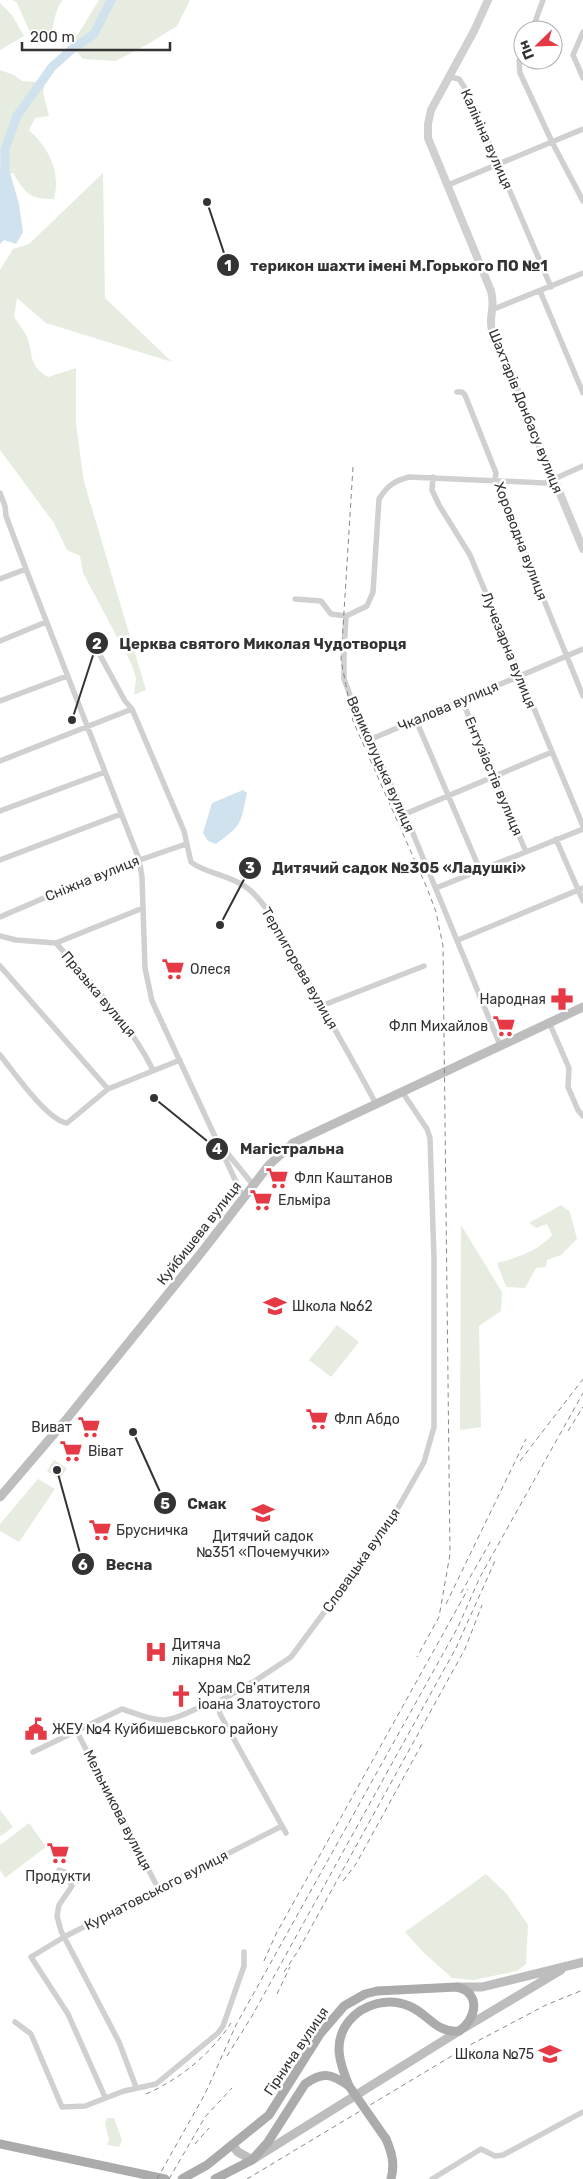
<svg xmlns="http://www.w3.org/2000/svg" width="583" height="2179" font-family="Rubik,sans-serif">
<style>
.green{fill:#e6ecdf}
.water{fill:#cfe2ee}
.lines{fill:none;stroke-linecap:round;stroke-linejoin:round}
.river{stroke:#cfe2ee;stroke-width:9}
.minor{stroke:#d0d0d0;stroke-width:5.5}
.tertiary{stroke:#d0d0d0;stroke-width:8}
.secondary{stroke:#bdbdbd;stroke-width:9}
.primary{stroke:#ababab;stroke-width:9}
.rail{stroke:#888;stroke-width:1;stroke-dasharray:5 4;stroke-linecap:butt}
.primary-bridge{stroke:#ababab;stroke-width:9}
.labels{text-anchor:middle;stroke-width:5;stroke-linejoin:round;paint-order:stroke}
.street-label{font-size:14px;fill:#333;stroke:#fff}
.poi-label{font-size:14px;fill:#333;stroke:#fff;text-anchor:start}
.leader{fill:none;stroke:#333;stroke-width:2}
.callout-dot{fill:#333;stroke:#fff;stroke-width:2}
.mark-label{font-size:15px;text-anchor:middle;font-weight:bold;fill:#fff}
.callout-label{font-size:15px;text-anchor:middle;font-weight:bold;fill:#333;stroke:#fff;stroke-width:5;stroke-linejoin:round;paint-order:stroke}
</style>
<rect width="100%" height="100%" fill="#fff"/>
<path class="green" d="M13,0H63C52,12 56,31 45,43L33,39L17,3Z
M99,0H190L177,26L148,44L116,61L83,59L70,44L80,31Z
M0,3L12,15L24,36L0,50Z
M0,70L14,75L22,81L45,83L43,92L49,116L35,118L29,130C49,149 61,171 54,199C29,199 26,194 13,173L0,175Z
M103,173L105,298L172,362L46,323L17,298L14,317C18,323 24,330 27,337C34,356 28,365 48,377L76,368V424L84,482L146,690L134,695L136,678L131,663L83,573L80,556L67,550L54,523L0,450V270L13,249L29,244Z
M561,1205L570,1212L577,1239L561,1255L547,1260L546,1267L536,1268L525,1288L506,1287L497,1263C518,1257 537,1252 552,1235L547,1224L536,1228L529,1223Z
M461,1225L502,1292L501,1311L479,1326L481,1427L460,1430Z
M337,1325L359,1342L331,1377L309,1360Z
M54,1460L67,1468L60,1479L47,1471Z
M38,1479L55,1489L19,1542L0,1531V1524Z
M0,1810L13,1827L1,1836L0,1835Z
M29,1823L46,1847L5,1878L0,1870V1845Z
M486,1874L506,1893L528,1925L526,1964L517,1971L473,1980L452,1978L424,1953L405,1932Z
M107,2118H114L122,2140L119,2147L107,2145L109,2139L105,2124Z"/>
<path class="water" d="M8,166L19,204L23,232L16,244L4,240L0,244V168Z
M243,790L247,793C240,825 243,824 216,844L208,841L203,833L212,803Z"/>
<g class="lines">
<path class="river" d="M5,177V149L17,116L52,67L71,50L94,34L111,0"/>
<path class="minor" d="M532,30L543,0
M583,32L573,55L583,78
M523,52L519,61L520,73L552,142L583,201
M450,77L459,79L467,91L551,287
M448,185L583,129
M540,291L583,393
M494,309L583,273
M457,392H462L465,395L496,473L495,480L583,696
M433,477L432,490L439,505L470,555L583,826
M0,493L5,506L6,516L26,569L139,859L142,877L145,968L152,1001L244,1199
M0,579L26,569
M295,599L321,601L331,614L346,616L367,606L373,592L379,499C387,486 394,481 409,477L545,483L583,466
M346,616L344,652V679L353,703L405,814L500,1045
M0,641L46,622
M95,646L125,701L132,709L184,831L191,862C205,874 234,875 252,892C274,913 287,945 302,972C327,1016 353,1060 376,1104
M462,700L526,852
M0,701L67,676
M416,720L480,870
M369,740L583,649
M0,761L132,709
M0,811L105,772
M405,814L552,752
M556,839L583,901
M0,860L121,814
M436,888L583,829
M0,917L102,873L186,844
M0,936L16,940L56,943C92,984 129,1022 153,1070
M458,940L583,888
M56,943L143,908
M0,966L108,1089
M321,1006L424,966
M549,1022L569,1068L568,1087L578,1110L583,1116
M0,1055C14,1072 47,1120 67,1123L108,1089L180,1060
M224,1149L254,1186
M218,1702L220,1714L286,1833
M77,1732L158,1888
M33,1752L122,1709C135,1713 151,1721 165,1720C184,1718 199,1704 218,1702L255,1681L291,1657L386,1529L424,1462L434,1427V1259L430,1138L427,1129L403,1093
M59,1870L65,1872L72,1886L59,1905L57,1916L61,1931L119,2042L136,2087
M15,2022L31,2034L62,2107L85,2106L124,2091L156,2084L218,2033L223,2026L244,1966V1952
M105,2097L68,2014L31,1957L64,1937L282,1826
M432,2179L481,2149L495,2156L503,2155L583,2112"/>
<path class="tertiary" d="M488,0L474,31L431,110L428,124V138L491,291C496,308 488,316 492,330L583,549"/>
<path class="secondary" d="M0,1497L65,1421L201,1253L269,1165L293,1143L583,1007
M457,1987H482L583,1962
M464,2028L561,1970
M232,2145L238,2152L252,2160L459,2031"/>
<path class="primary" d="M386,2139C392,2153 395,2164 391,2179
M0,2144L165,2179
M182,2179L207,2165L269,2115L320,2034L344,2006L365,1994L377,1991L457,1987C482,1993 476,2020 459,2031C435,2033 429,2014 409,2006C388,1997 363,2004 349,2021C332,2042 340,2064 349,2086
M215,2179L252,2160L268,2142L305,2084C323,2071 332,2074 349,2086"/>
<path class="rail" d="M353,467L341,660L353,721L427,888L436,912L443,946L450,1554L439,1617L417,1657
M568,1431L583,1407
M520,1461L583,1379
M461,1593L492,1539
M446,1604L526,1439
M343,1881L356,1864L423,1742
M264,1961L276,1934L468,1589
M284,1972L298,1951L465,1649L482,1605
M277,1994L290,1967
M227,2056L252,2016L456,1648L495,1561
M146,2094C180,2079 211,2054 231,2023
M195,2144L209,2128
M157,2179L205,2094L236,2025L458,1627L480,1577L583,1393
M169,2179L205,2117L232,2088
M247,2179L470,2045L546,2005L583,1990"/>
<path class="primary-bridge" d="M349,2086L386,2139"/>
</g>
<defs>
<symbol id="supermarket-bare" viewBox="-9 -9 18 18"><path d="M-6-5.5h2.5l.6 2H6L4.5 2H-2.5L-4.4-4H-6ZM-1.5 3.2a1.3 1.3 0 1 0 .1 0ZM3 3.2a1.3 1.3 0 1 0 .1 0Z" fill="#e63946" stroke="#fff" stroke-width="2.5" paint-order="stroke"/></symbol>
<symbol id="pharmacy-bare" viewBox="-9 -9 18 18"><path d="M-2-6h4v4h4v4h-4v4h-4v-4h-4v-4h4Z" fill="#e63946" stroke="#fff" stroke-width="2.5" paint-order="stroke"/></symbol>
<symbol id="school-bare" viewBox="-9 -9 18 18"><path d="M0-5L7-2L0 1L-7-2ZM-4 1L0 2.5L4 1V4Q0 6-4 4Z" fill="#e63946" stroke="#fff" stroke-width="2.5" paint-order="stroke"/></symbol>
<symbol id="hospital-bare" viewBox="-9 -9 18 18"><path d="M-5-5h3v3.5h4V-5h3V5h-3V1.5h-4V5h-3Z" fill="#e63946" stroke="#fff" stroke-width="2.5" paint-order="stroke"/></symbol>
<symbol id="church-bare" viewBox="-9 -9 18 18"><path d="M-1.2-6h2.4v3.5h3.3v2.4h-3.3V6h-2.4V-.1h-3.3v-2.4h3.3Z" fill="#e63946" stroke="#fff" stroke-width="2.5" paint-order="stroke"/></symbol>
<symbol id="civic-bare" viewBox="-9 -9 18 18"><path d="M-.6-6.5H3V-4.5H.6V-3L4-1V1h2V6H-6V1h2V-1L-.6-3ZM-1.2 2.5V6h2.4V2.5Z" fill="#e63946" stroke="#fff" stroke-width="2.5" paint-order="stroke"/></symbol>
</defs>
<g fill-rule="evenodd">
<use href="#supermarket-bare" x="157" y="953" width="32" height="32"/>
<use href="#pharmacy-bare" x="546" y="983" width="32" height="32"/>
<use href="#supermarket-bare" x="488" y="1010" width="32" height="32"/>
<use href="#supermarket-bare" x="261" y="1162" width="32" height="32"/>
<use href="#supermarket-bare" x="245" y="1184" width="32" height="32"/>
<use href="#school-bare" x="259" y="1290" width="32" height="32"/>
<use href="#supermarket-bare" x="301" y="1403" width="32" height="32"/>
<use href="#supermarket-bare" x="73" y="1411" width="32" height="32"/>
<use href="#supermarket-bare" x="55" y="1435" width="32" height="32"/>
<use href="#school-bare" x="247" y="1497" width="32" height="32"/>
<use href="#supermarket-bare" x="84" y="1514" width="32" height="32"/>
<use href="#hospital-bare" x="140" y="1636" width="32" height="32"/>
<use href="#church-bare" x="165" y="1680" width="32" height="32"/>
<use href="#civic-bare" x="20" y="1713" width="32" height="32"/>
<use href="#supermarket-bare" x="42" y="1837" width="32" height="32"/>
<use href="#school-bare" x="534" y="2038" width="32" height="32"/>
</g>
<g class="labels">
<g class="street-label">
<text transform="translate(487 139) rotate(66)" y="5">Калініна вулиця</text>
<text transform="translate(526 411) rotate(68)" y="5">Шахтарів Донбасу вулиця</text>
<text transform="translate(521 541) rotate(69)" y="5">Хороводна вулиця</text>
<text transform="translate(509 650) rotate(68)" y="5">Лучезарна вулиця</text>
<text transform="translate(448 706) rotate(-23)" y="5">Чкалова вулиця</text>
<text transform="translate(381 764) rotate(66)" y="5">Великолуцька вулиця</text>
<text transform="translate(494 776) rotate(67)" y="5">Ентузіастів вулиця</text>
<text transform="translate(92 878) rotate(-22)" y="5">Сніжна вулиця</text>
<text transform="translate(300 968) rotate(60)" y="5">Терпигорева вулиця</text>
<text transform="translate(99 994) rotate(50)" y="5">Празька вулиця</text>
<text transform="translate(199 1233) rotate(-52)" y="5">Куйбишева вулиця</text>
<text transform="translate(361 1560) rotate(-55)" y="5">Словацька вулиця</text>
<text transform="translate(118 1810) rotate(63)" y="5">Мельникова вулиця</text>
<text transform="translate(156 1890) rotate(-27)" y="5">Курнатовського вулиця</text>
<text transform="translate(296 2051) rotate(-56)" y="5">Гірнича вулиця</text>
</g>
<g class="poi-label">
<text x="190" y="974">Олеся</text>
<text x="546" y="1004" text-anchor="end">Народная</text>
<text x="488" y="1031" text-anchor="end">Флп Михайлов</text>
<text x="294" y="1183">Флп Каштанов</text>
<text x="278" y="1205">Ельміра</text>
<text x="292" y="1311">Школа №62</text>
<text x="334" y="1424">Флп Абдо</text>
<text x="72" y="1432" text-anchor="end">Виват</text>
<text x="88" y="1456">Віват</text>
<text x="116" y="1535">Брусничка</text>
<text x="263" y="1541" text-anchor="middle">Дитячий садок<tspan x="263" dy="16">№351 «Почемучки»</tspan></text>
<text x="172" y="1649">Дитяча<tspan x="172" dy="16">лікарня №2</tspan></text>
<text x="198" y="1693">Храм Св'ятителя<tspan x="198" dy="16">іоана Златоустого</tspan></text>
<text x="52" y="1734">ЖЕУ №4 Куйбишевського району</text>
<text x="58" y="1881" text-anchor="middle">Продукти</text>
<text x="534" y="2059" text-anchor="end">Школа №75</text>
</g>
</g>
<path class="leader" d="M207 202L228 265M72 720L97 643M220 925L250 868M154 1098L217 1149M133 1432L165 1503M57 1470L83 1564"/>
<g class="callout-dot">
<circle cx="207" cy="202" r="5"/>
<circle cx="72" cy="720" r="5"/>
<circle cx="220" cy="925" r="5"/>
<circle cx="154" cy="1098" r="5"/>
<circle cx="133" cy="1432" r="5"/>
<circle cx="57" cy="1470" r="5"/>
<circle cx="228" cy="265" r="12"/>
<circle cx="97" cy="643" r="12"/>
<circle cx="250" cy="868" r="12"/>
<circle cx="217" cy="1149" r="12"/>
<circle cx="165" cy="1503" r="12"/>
<circle cx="83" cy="1564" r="12"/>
</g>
<g class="mark-label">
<text x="228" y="271">1</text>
<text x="97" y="649">2</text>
<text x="250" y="873">3</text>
<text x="217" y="1154">4</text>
<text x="165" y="1509">5</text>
<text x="83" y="1570">6</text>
</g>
<g class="callout-label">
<text x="399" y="271">терикон шахти імені М.Горького ПО №1</text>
<text x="263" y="649">Церква святого Миколая Чудотворця</text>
<text x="399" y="873">Дитячий садок №305 «Ладушкі»</text>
<text x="292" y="1154">Магістральна</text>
<text x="207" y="1509">Смак</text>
<text x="129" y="1570">Весна</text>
</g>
<g transform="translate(538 45) rotate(247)"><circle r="24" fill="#ffffff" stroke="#adadad"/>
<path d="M0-4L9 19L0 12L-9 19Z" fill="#e63946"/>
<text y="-8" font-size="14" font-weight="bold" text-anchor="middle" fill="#333333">Пн</text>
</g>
<path d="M22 42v8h148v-8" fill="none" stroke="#333333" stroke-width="2.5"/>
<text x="30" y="42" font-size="15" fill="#333333" stroke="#ffffff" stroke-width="4" paint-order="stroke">200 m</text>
</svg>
